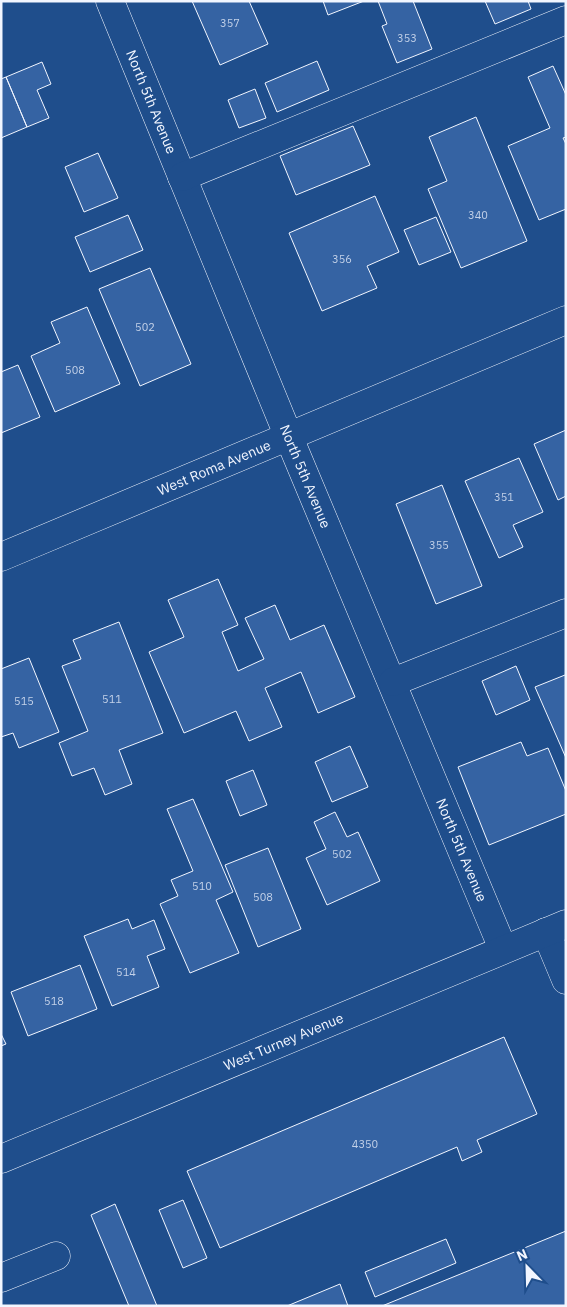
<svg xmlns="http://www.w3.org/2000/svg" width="567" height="1307" font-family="'IBM Plex Sans',sans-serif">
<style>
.building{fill:#3563a3;stroke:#f2f6ff}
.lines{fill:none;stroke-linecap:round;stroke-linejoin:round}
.minor-casing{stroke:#f2f6ff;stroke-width:29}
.minor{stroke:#1f4e8c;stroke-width:28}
.labels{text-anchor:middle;stroke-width:4;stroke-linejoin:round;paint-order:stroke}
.number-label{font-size:11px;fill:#c3d1e8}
.street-label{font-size:14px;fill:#f2f6ff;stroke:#1f4e8c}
</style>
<rect width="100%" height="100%" fill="#1f4e8c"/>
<path class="building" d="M192,1H249L268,44L220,65Z
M323,1H364L328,15Z
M378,1H413L432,49L397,63L382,26L387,24Z
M485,1H528L531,9L495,24Z
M317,61L329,90L277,112L265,83Z
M42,62L51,84L37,90L49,118L27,127L6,77Z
M553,66L566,95V137L563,138L566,144V209L539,220L508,146L550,128L528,77Z
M6,77L27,127L1,138V79Z
M255,89L266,118L239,128L228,100Z
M476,117L527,241L461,268L428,189L447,181L429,137Z
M353,126L370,165L296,195L280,156Z
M98,153L118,198L84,212L65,167Z
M375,196L399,252L367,266L377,288L322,311L289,233Z
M128,215L143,250L90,272L75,237Z
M436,217L451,252L419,265L404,230Z
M150,268L191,364L140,386L99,289Z
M87,307L120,384L55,412L31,356L60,343L51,322Z
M18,365L40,417L1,433V372Z
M566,430V496L558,500L534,444Z
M519,458L543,512L513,525L523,547L499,558L465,481Z
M442,485L482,586L436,604L396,504Z
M218,579L238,625L222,632L238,671L264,659L245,618L275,605L290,640L324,625L355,697L318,713L301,672L265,688L282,727L249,741L236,711L184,733L149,652L184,637L168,600Z
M119,622L163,733L119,750L132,784L105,795L94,768L72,776L59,743L88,731L62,666L81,659L73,640Z
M29,658L59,732L19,748L13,733L1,737V669Z
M516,666L530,700L496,715L482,681Z
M565,675H566V758L535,687Z
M521,742L527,756L548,748L566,791V814L489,845L458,767Z
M350,746L368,787L332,802L315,762Z
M253,770L267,805L240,816L226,781Z
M193,799L233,892L216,900L239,953L190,973L160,904L178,896L171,880L193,871L167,809Z
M335,812L347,837L358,832L380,881L327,905L306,858L326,849L314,822Z
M268,848L301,929L258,947L225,865Z
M128,919L132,929L154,920L165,949L147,956L159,987L112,1006L84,936Z
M80,965L97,1009L28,1036L11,992Z
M1,1034L6,1044L1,1046Z
M504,1037L537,1114L477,1140L482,1152L462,1161L457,1147L220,1248L187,1171Z
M183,1200L207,1258L183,1268L159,1210Z
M115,1204L157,1306H129L91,1215Z
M566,1231V1306H382Z
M446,1239L456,1263L375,1297L365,1272Z
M340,1284L348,1306H287Z"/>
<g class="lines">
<defs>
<g id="minor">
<path id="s1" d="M110,1L288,435L503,949"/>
<path d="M182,177L566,20"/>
<path id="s2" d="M1,557L566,320"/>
<path d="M393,682L566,613"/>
<path d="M546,932L566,980"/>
<path id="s3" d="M1,1159L566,924"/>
<path d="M1,1278L56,1256"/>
</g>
</defs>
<use href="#minor" class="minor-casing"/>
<use href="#minor" class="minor"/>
</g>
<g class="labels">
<g class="number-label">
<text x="230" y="27">357</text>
<text x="407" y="42">353</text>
<text x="478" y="219">340</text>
<text x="342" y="263">356</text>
<text x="145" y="331">502</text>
<text x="75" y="374">508</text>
<text x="504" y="501">351</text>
<text x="439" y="549">355</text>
<text x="112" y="703">511</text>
<text x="24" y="705">515</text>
<text x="342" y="858">502</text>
<text x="202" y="890">510</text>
<text x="263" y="901">508</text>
<text x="126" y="976">514</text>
<text x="54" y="1005">518</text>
<text x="365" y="1148">4350</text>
</g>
<g class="street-label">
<text dy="5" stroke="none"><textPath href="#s1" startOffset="109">North 5th Avenue</textPath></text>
<text dy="5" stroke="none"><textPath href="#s2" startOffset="231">West Roma Avenue</textPath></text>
<text dy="5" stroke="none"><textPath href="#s1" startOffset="514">North 5th Avenue</textPath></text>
<text dy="5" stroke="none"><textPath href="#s1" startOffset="919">North 5th Avenue</textPath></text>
<text dy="5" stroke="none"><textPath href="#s3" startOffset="306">West Turney Avenue</textPath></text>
</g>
</g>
<rect width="567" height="1307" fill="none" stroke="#f2f6ff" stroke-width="5"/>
<g transform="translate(527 1267) rotate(337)" stroke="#1f4e8c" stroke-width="4" paint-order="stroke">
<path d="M0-4L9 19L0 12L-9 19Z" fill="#f2f6ff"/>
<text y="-8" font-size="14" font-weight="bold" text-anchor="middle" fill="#f2f6ff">N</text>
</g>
</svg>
